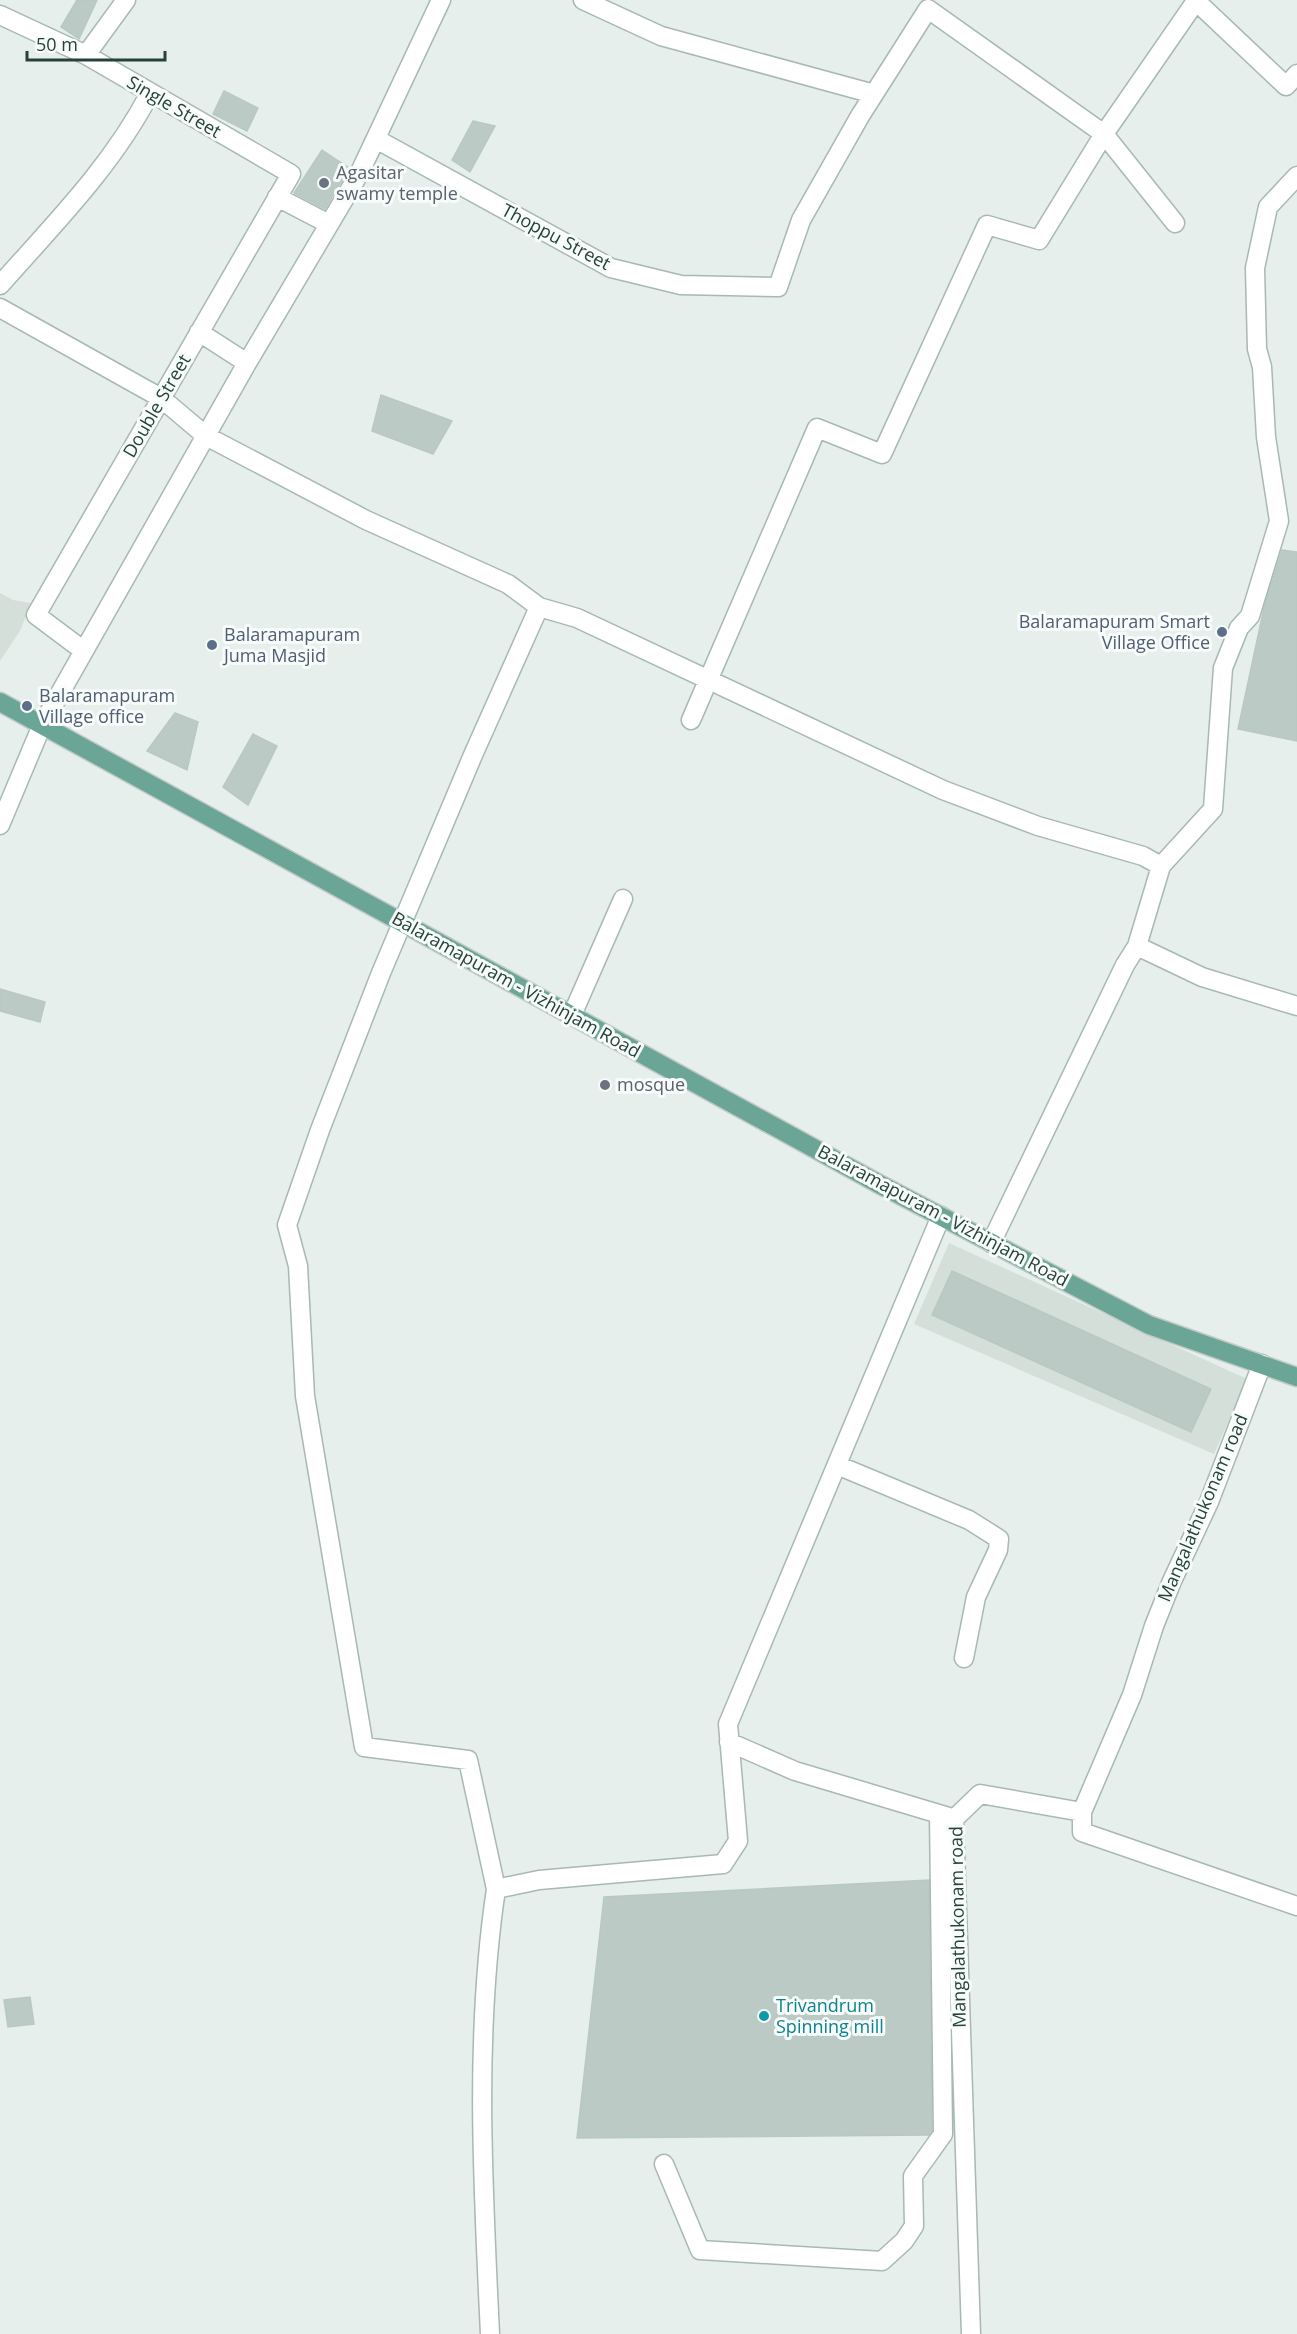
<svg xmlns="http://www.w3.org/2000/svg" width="1297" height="2334" font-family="'Open Sans',sans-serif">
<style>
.built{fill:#d4dfda}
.building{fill:#bbcac4;stroke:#b8c9c2;stroke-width:1.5}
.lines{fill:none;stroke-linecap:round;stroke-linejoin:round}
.minor-casing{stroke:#a8b8b2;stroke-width:21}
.major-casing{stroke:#c2cac8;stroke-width:21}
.minor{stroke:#fff;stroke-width:18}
.major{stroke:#6aa596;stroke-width:18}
.worship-dot{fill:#6b7280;stroke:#f7fbf9;stroke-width:2}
.service-dot{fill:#5c6f8a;stroke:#f7fbf9;stroke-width:2}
.culture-dot{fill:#0f9aa8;stroke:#f7fbf9;stroke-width:2}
.labels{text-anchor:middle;stroke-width:6;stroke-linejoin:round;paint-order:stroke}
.street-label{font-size:18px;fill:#24423a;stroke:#f7fbf9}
.worship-label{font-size:18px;fill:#5b616d;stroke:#f7fbf9;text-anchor:start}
.service-label{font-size:18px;fill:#4e5e75;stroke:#f7fbf9;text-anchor:start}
.culture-label{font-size:18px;fill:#0d838f;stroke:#f7fbf9;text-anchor:start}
</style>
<rect width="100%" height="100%" fill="#e6efeb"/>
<path class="built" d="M0,593L13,600L31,603L20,631L0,661Z
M949,1243L1247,1379L1214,1454L914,1324Z"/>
<path class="building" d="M77,0H97L79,39L61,27Z
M224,91L258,108L247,131L213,114Z
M473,121L495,126L470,172L452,160Z
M322,150L349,168L325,209L294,193Z
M381,395L452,421L433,454L372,431Z
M1282,550L1297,552V741L1238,729L1264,608Z
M175,713L198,722L187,770L147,751Z
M253,734L277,746L248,805L223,787Z
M0,989L45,1002L40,1022L0,1011Z
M952,1271L1211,1389L1191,1432L932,1315Z
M929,1880L932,2130L929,2135L577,2138L604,1897Z
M30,1997L34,2024L8,2027L4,2000Z"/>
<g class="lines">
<defs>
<path id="minor" d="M583,0L661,36L874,94
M0,15L86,55L291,174L36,615L84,651
M86,55L126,0
M376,139L611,268L681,285L778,287L801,220L860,116L928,9L1104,134L1039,240L987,225L882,454L817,428L691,720
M277,197L329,224
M1175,223L1104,134L1196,1L1286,86L1297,74
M0,285C54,224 112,166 150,93
M0,308L161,398L206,436L366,520L508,584L539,607L577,618L943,790L1038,826L1143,856L1161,866
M199,332L247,363
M0,825L42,725L247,363L359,174L441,0
M1137,946L1202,977L1297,1006
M572,1015L623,899
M991,1243L1125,965L1137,946L1161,866L1213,809L1223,668L1239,628L1250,616L1279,521L1266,437L1262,367L1257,349L1255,268L1268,207L1297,176
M837,1465L969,1520L999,1539L998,1550L976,1597L964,1658
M729,1742L795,1771L949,1817
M1082,1812V1832L1297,1906
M496,1889L468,1760L364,1747L305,1396L298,1266L287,1225L320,1130L381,973L473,755L539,607
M664,2164L700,2250L882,2261L904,2241L914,2226L913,2176L943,2134L939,1814
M490,2334C483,2186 474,2036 496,1889L539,1880L723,1864L738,1841L728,1724L941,1216
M971,2334L954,1819L980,1794L1082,1812L1132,1695L1154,1626L1172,1581L1209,1502L1262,1364"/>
<path id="major" d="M0,702L879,1184L1149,1325L1297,1377"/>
</defs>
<use href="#minor" class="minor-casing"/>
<use href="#major" class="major-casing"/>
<use href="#minor" class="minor"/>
<use href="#major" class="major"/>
</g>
<g class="worship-dot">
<circle cx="324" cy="183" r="6"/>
<circle cx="605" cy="1085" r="6"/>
</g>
<g class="service-dot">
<circle cx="1222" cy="632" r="6"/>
<circle cx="212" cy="645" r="6"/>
<circle cx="27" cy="706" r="6"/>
</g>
<circle class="culture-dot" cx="764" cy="2016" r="6"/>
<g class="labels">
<g class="street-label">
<text transform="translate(174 107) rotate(30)" y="6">Single Street</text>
<text transform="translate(556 237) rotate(28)" y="6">Thoppu Street</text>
<text transform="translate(157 406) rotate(-60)" y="6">Double Street</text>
<text transform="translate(516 985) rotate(29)" y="6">Balaramapuram - Vizhinjam Road</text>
<text transform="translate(943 1216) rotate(28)" y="6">Balaramapuram - Vizhinjam Road</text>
<text transform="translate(1203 1508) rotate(-67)" y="6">Mangalathukonam road</text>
<text transform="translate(958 1927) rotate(-91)" y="6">Mangalathukonam road</text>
</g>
<g class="worship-label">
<text x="336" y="179">Agasitar<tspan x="336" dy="21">swamy temple</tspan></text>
<text x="617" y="1091">mosque</text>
</g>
<g class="service-label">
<text x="1210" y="628" text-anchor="end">Balaramapuram Smart<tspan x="1210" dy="21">Village Office</tspan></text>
<text x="224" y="641">Balaramapuram<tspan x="224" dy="21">Juma Masjid</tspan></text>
<text x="39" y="702">Balaramapuram<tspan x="39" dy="21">Village office</tspan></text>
</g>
<g class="culture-label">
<text x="776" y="2012">Trivandrum<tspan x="776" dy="21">Spinning mill</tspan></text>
</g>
</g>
<path d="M27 51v9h138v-9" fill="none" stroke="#24423a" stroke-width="3"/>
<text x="36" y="51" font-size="18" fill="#24423a" stroke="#f7fbf9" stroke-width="4.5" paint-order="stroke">50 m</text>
</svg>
